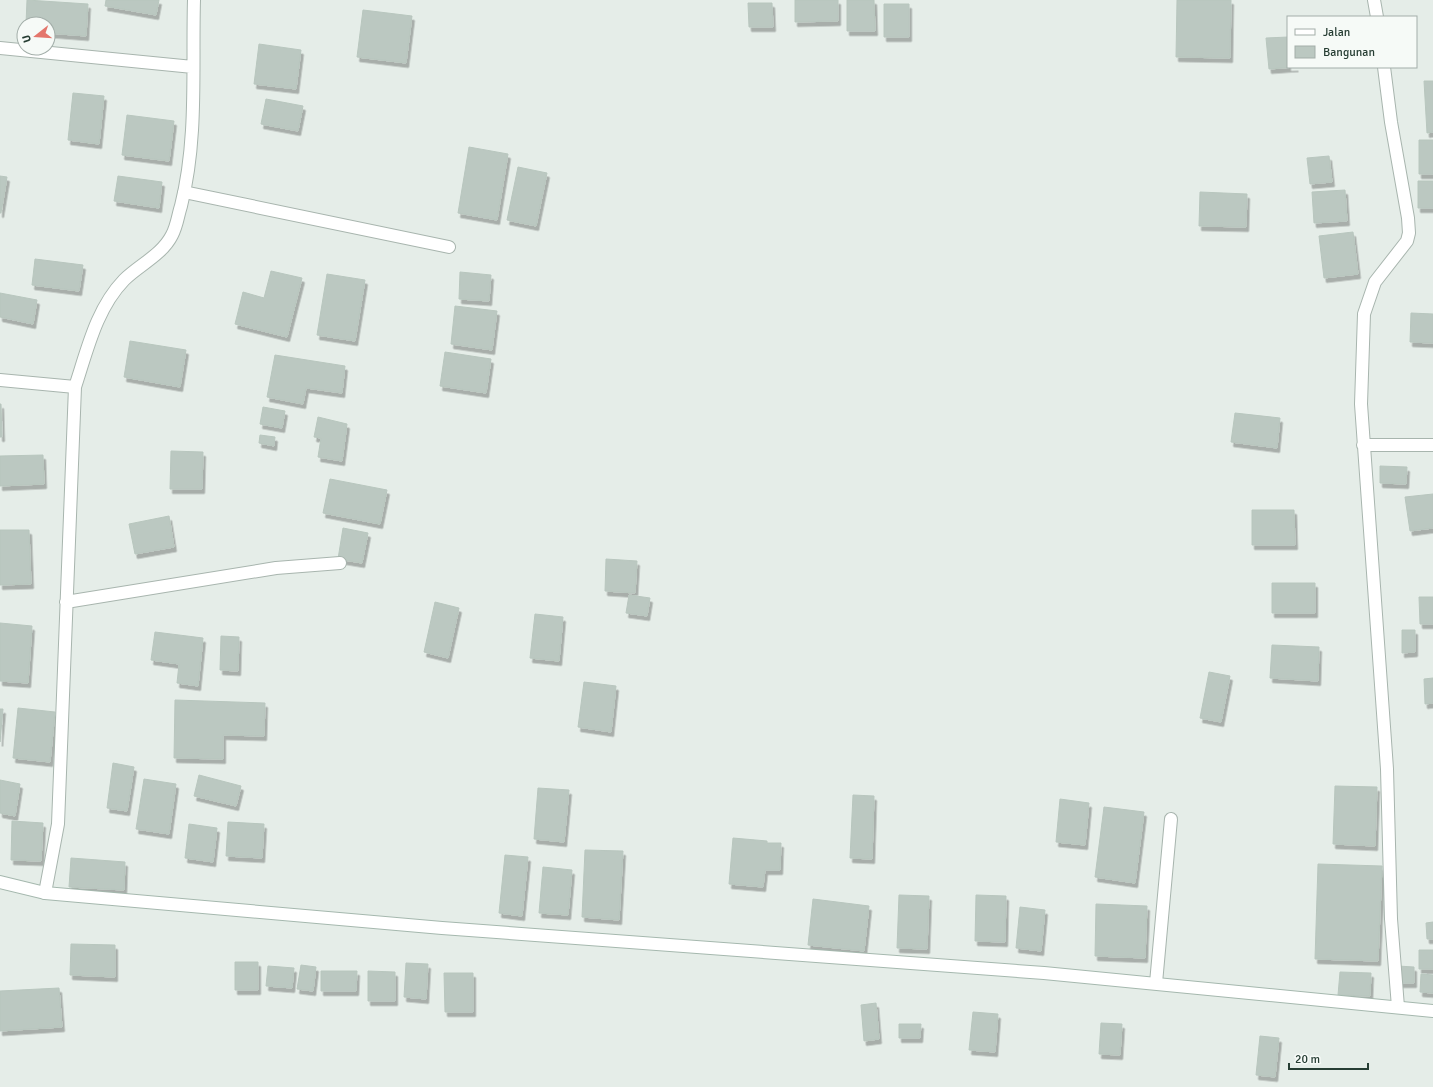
<svg xmlns="http://www.w3.org/2000/svg" width="1433" height="1087" font-family="Signika,sans-serif">
<style>
.building{fill:#bbc8c1;stroke:#b8c6be;filter:url(#shadow)}
.lines{fill:none;stroke-linecap:round;stroke-linejoin:round}
.lane-casing{stroke:#a8b5ae;stroke-width:14}
.street-casing{stroke:#a8b5ae;stroke-width:14}
.secondary-casing{stroke:#a5b8ae;stroke-width:14}
.lane{stroke:#fff;stroke-width:12}
.street{stroke:#fff;stroke-width:12}
.secondary{stroke:#fff;stroke-width:12}
</style>
<defs>
<filter id="shadow"><feDropShadow dx="2.5" dy="4.5" stdDeviation="0" flood-color="#0004"/></filter>
</defs>
<rect width="100%" height="100%" fill="#e5ede8"/>
<path class="building" d="M27,0L88,4L86,36L48,33V24H26Z
M106,0H159L156,15L105,6Z
M795,0H838V21L795,22Z
M847,0H874L875,31H847Z
M1177,0H1231L1230,58L1176,57Z
M748,3H772L773,27H749Z
M884,4H909V37H884Z
M363,10L412,16L406,63L357,57Z
M1288,37V67H1296L1269,69L1266,38Z
M259,44L301,50L296,89L254,84Z
M1424,81H1433V132L1427,133Z
M73,93L104,96L99,144L68,140Z
M266,99L303,106L298,131L261,124Z
M127,115L174,121L169,161L122,155Z
M1419,140H1433V174H1419Z
M469,147L508,154L497,220L458,213Z
M1329,156L1332,182L1310,184L1307,158Z
M518,167L547,173L536,226L507,220Z
M0,176L7,177L1,213H0Z
M118,176L162,182L159,208L114,201Z
M1418,181H1433V208H1418Z
M1345,190L1347,221L1314,223L1312,192Z
M1200,192L1247,194L1246,227L1199,226Z
M1353,232L1358,274L1324,278L1319,236Z
M35,259L83,265L79,291L32,285Z
M271,271L302,278L287,337L235,324L243,292L264,298Z
M460,272L491,275L489,301L459,299Z
M327,274L365,280L355,341L317,335Z
M0,293L37,300L33,324L0,317Z
M455,306L497,311L492,350L451,344Z
M1411,313L1433,314V343L1410,342Z
M130,341L186,350L180,387L124,377Z
M445,352L491,359L486,393L440,386Z
M275,355L345,366L342,393L306,388L303,404L267,397Z
M0,404H1L2,437H0Z
M263,407L285,411L282,428L260,424Z
M1235,413L1280,418L1277,448L1231,442Z
M318,417L347,424L342,461L318,457L321,438L314,437Z
M260,435L275,437L274,446L259,443Z
M171,451L203,452L202,489H170Z
M43,455L44,484L0,486V456Z
M1380,466L1407,467L1406,484L1380,483Z
M330,479L387,490L380,524L323,513Z
M1433,494V528L1410,531L1405,497Z
M1252,510H1294L1295,545H1252Z
M169,516L174,547L135,554L129,524Z
M343,528L368,533L362,563L338,559Z
M0,530H29L31,584L0,585Z
M606,559L637,561L635,593L605,591Z
M1272,583H1315V613H1272Z
M629,595L650,598L647,616L626,613Z
M1419,597H1433V624H1420Z
M435,602L459,608L448,658L424,652Z
M535,614L563,617L559,661L530,658Z
M0,623L32,626L28,683L0,681Z
M1402,630H1415V652L1402,653Z
M155,632L203,638L198,686L177,683L179,664L151,660Z
M221,636L239,637L238,671L220,670Z
M1272,645L1319,647L1318,681L1270,678Z
M1209,672L1230,676L1221,722L1200,718Z
M1433,678V703L1425,704L1424,679Z
M584,682L616,686L611,732L578,727Z
M175,700L265,703L264,736L223,735V759L174,758Z
M18,708L55,712L50,762L13,758Z
M0,709H3L0,742Z
M113,763L134,767L127,811L107,808Z
M199,775L241,786L236,806L194,796Z
M144,779L176,784L169,834L136,829Z
M0,780L20,784L15,816L0,813Z
M1335,786L1377,787L1375,846L1333,844Z
M538,788L569,790L564,842L534,839Z
M853,795L874,796L872,859L850,858Z
M1060,799L1089,803L1085,845L1056,842Z
M1104,807L1144,812L1135,883L1095,877Z
M12,821L43,823L41,861L11,860Z
M228,822L264,824L262,858L226,856Z
M189,824L217,828L213,862L185,858Z
M733,838L767,841V843H781L780,870H765L763,887L729,884Z
M585,850L623,851L619,920L582,917Z
M505,855L528,857L522,916L499,913Z
M71,858L125,862L124,890L69,887Z
M1318,864L1382,866L1378,961L1315,959Z
M543,867L572,870L568,915L539,913Z
M899,895L929,896L927,949L897,948Z
M976,895L1006,896L1005,942L975,941Z
M813,899L869,906L864,951L808,945Z
M1096,904L1147,906L1145,958L1095,956Z
M1020,907L1045,910L1041,951L1016,948Z
M1433,922V939H1427L1426,923Z
M71,944L115,945V977L70,975Z
M1419,950H1433V969H1419Z
M235,962H258V990H235Z
M406,963L428,964L426,999L404,997Z
M301,965L316,967L313,991L297,989Z
M268,966L294,968L292,988L266,986Z
M1398,966L1414,967V983H1398Z
M321,971H357L356,991H321Z
M368,971L395,972V1001H368Z
M1340,972L1371,973L1370,996L1338,995Z
M444,973H473V1012H445Z
M1421,974L1433,975V993L1420,992Z
M59,988L62,1027L0,1031V991Z
M876,1003L879,1039L864,1041L861,1005Z
M973,1012L998,1014L995,1052L969,1050Z
M1101,1023L1122,1024L1120,1055L1099,1054Z
M899,1024H921L920,1038H899Z
M1260,1036L1279,1038L1275,1077L1256,1075Z"/>
<g class="lines">
<defs>
<path id="lane" d="M1156,983L1171,819"/>
<path id="street" d="M1374,0L1377,17
M0,48L193,67
M1384,67L1391,122L1408,218L1409,233L1407,241L1375,282L1364,314L1361,404L1387,769L1391,919L1398,1007
M184,192L449,247
M0,380L75,387
M1363,445H1433
M66,602L276,568L340,563
M45,893L58,824L75,387C87,351 96,309 124,280C139,265 162,255 172,235C177,226 178,215 181,206C198,139 192,68 194,0"/>
<path id="secondary" d="M0,882L45,893L442,928L1044,973L1433,1011"/>
</defs>
<use href="#lane" class="lane-casing"/>
<use href="#street" class="street-casing"/>
<use href="#secondary" class="secondary-casing"/>
<use href="#lane" class="lane"/>
<use href="#street" class="street"/>
<use href="#secondary" class="secondary"/>
</g>
<rect x="1287" y="16" width="130" height="52" fill="#f6faf7" stroke="#a3aea9"/>
<rect x="1295" y="29" width="20" height="6" fill="#ffffff" stroke="#a3aea9"/>
<text x="1323" y="36" font-size="12" fill="#263d33">Jalan</text>
<rect x="1295" y="46" width="20" height="12" fill="#bbc8c1" stroke="#a3aea9"/>
<text x="1323" y="56" font-size="12" fill="#263d33">Bangunan</text>
<g transform="translate(36 36) rotate(253)"><circle r="19" fill="#f6faf7" stroke="#a3aea9"/>
<path d="M0-3L7 15L0 10L-7 15Z" fill="#e4766c"/>
<text y="-6" font-size="11" font-weight="bold" text-anchor="middle" fill="#263d33">U</text>
</g>
<path d="M1289 1063v6h79v-6" fill="none" stroke="#263d33" stroke-width="2"/>
<text x="1295" y="1063" font-size="12" fill="#263d33" stroke="#f6faf7" stroke-width="3" paint-order="stroke">20 m</text>
</svg>
